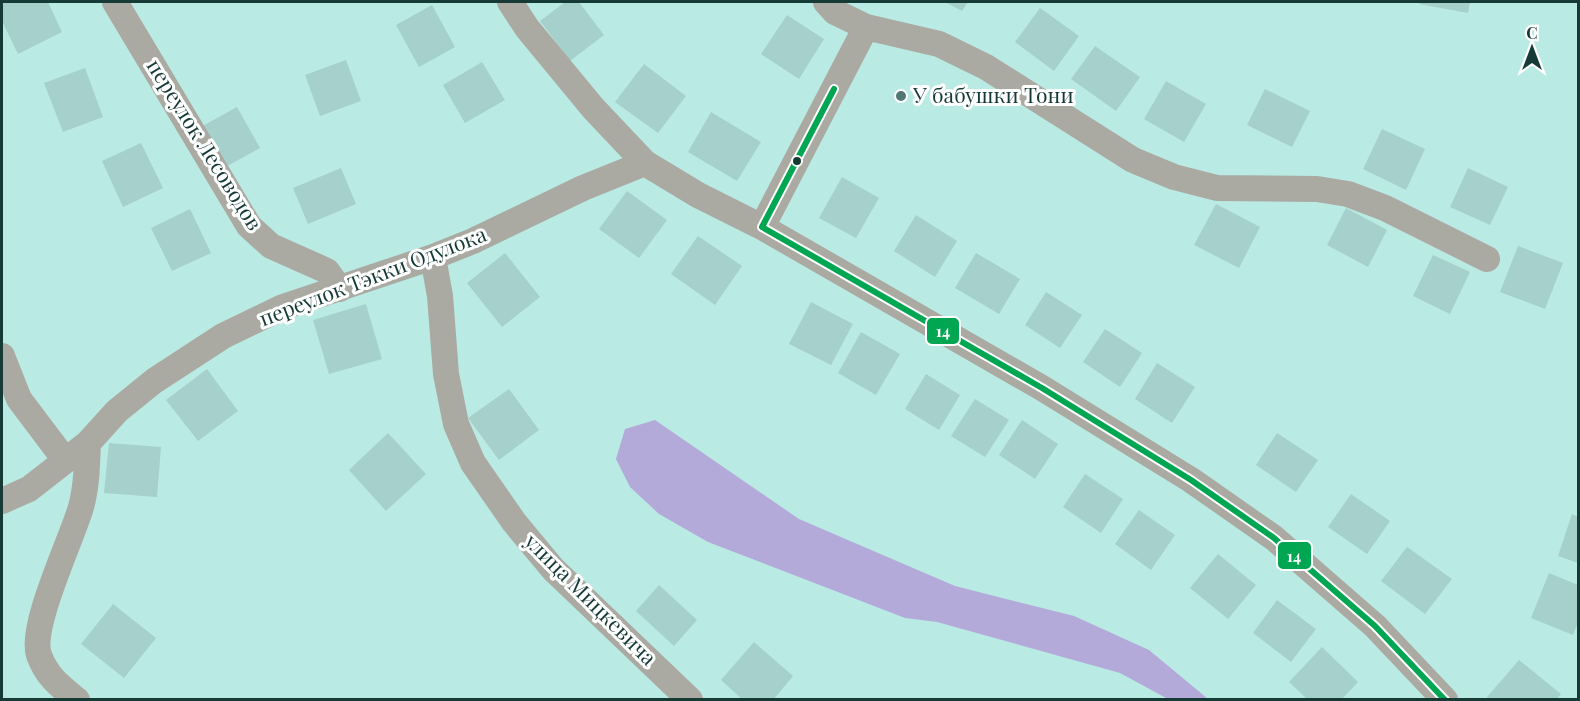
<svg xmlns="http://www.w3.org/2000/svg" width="1580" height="701" font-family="'Playfair Display',serif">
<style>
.water{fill:#b4aad9}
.building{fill:#a5d0cb}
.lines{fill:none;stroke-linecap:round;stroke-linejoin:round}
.minor{stroke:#aaa9a2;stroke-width:26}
.bus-1-casing{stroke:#fff;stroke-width:10}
.bus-1{stroke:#00a651;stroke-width:6}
.poi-dot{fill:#4f7874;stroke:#fff;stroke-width:2}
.bus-dot{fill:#163b37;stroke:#fff;stroke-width:2}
.labels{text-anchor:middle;stroke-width:6;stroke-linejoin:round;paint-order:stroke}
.poi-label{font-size:21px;fill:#163b37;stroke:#fff;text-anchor:start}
.street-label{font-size:21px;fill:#163b37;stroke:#fff}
.line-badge{stroke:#fff;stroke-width:2}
.badge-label{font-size:16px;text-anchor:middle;font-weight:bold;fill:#fff}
</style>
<rect width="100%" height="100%" fill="#baeae4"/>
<path class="water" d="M655,420L799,519L955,586L1074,616L1149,650L1208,699H1168L1120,673L937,622L905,618L708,542L659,514L630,487L616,459L625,429Z"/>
<path class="building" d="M5,2H48L62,32L18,54L2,21V3Z
M565,2H579L604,35L570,61L540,21Z
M945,2H968L962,11Z
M1420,2H1470L1468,13L1419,4Z
M432,5L455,47L419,67L396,25Z
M1040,8L1079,36L1054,71L1015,42Z
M787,15L824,39L799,79L761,54Z
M1095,46L1140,77L1116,111L1071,79Z
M346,60L361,101L320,116L305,75Z
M482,62L505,100L465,123L443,85Z
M644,64L686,96L658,133L615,102Z
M85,68L103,117L63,132L44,83Z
M1166,81L1206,104L1184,142L1144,119Z
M1265,89L1310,111L1292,147L1247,125Z
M237,107L260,148L222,169L199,128Z
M711,112L761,142L737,181L688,152Z
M1382,129L1425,149L1406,190L1363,169Z
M141,143L163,188L123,207L102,161Z
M341,168L356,204L308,224L293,188Z
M1468,168L1508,187L1490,225L1450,207Z
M842,177L879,198L856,238L819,218Z
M627,191L667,220L639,258L599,229Z
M1216,204L1260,227L1239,268L1194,245Z
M1346,208L1387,230L1368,267L1327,245Z
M190,209L211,253L172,271L151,228Z
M916,215L957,241L935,277L894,251Z
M698,236L742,266L715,305L671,274Z
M1518,246L1563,263L1545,309L1500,292Z
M505,253L540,297L502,327L467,283Z
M976,253L1020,279L999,314L955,288Z
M1433,255L1470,272L1450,314L1413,296Z
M1046,292L1082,315L1060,348L1025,325Z
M811,302L853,324L831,365L789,344Z
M366,304L382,359L329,374L313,320Z
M1105,329L1142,353L1120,387L1083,362Z
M861,332L900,354L876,395L838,373Z
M1157,363L1195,387L1172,423L1135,399Z
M207,369L238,411L198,441L166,400Z
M926,374L960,395L939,430L905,409Z
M509,389L539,430L499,460L468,418Z
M975,399L1009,420L985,457L951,436Z
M1022,420L1058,444L1035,479L999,455Z
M388,433L426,474L386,511L349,470Z
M1277,433L1318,460L1296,492L1256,465Z
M109,443L161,447L157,497L104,493Z
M1085,474L1123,499L1101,533L1063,507Z
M1351,494L1390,521L1367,554L1328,527Z
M1139,510L1175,535L1151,570L1115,544Z
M1572,514L1578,517V563L1558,556Z
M1407,547L1452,579L1425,614L1381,581Z
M1218,554L1256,585L1228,619L1190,588Z
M1549,573L1578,585V622L1573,635L1531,618Z
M659,585L697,620L674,646L636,611Z
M1277,600L1316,629L1291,662L1253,633Z
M113,604L156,638L124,678L81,644Z
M754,642L793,676L773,700H743L721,680Z
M1322,647L1358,682L1341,700H1308L1289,682Z
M1519,660L1561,694L1556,700H1490L1487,697Z"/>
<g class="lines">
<path class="minor" d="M115,2L249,226L271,246L327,271L340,289
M510,2L527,28L593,108L645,163L698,195L762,227L1042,388L1191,480L1274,538L1375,626L1445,700
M866,27L939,44L986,67L1133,160L1174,177L1217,188L1317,189L1348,194L1385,208L1487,259
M762,227L866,27L835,12L826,2
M433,257L440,296L446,374L456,424L473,463L514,522L553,569L690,700
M2,356L19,399L65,460
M2,501L29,489L88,443L117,411L154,381L223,336L283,307L433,257L473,241L583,188L645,163
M77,700C60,686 47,677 39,655C29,627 72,539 81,507C87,486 87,464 88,443"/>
<defs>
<path id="bus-1" d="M762,227L1042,388L1191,480L1274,538L1375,626L1445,700
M762,227L834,89"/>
</defs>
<use href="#bus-1" class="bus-1-casing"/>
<use href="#bus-1" class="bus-1"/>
</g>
<circle class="poi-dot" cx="901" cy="96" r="6"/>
<circle class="bus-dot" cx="797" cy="161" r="5"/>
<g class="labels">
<g class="poi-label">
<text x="913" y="103">У бабушки Тони</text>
</g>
<g class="street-label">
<text transform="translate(204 145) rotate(58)" y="7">переулок Лесоводов</text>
<text transform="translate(373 277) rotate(-21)" y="7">переулок Тэкки Одулока</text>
<text transform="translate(590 600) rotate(45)" y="7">улица Мицкевича</text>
</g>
</g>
<g class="line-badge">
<rect x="926" y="317" width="34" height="28" rx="6" fill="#00a651"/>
<rect x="1277" y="541" width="35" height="29" rx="6" fill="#00a651"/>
</g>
<g class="badge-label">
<text x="943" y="337">14</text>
<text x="1294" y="562">14</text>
</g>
<rect width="1580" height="701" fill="none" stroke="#163b37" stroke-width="6"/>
<g transform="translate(1532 48)" stroke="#ffffff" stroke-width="4.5" paint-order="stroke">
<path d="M0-4.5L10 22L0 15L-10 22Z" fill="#163b37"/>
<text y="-9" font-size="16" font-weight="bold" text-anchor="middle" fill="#163b37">С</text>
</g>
</svg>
